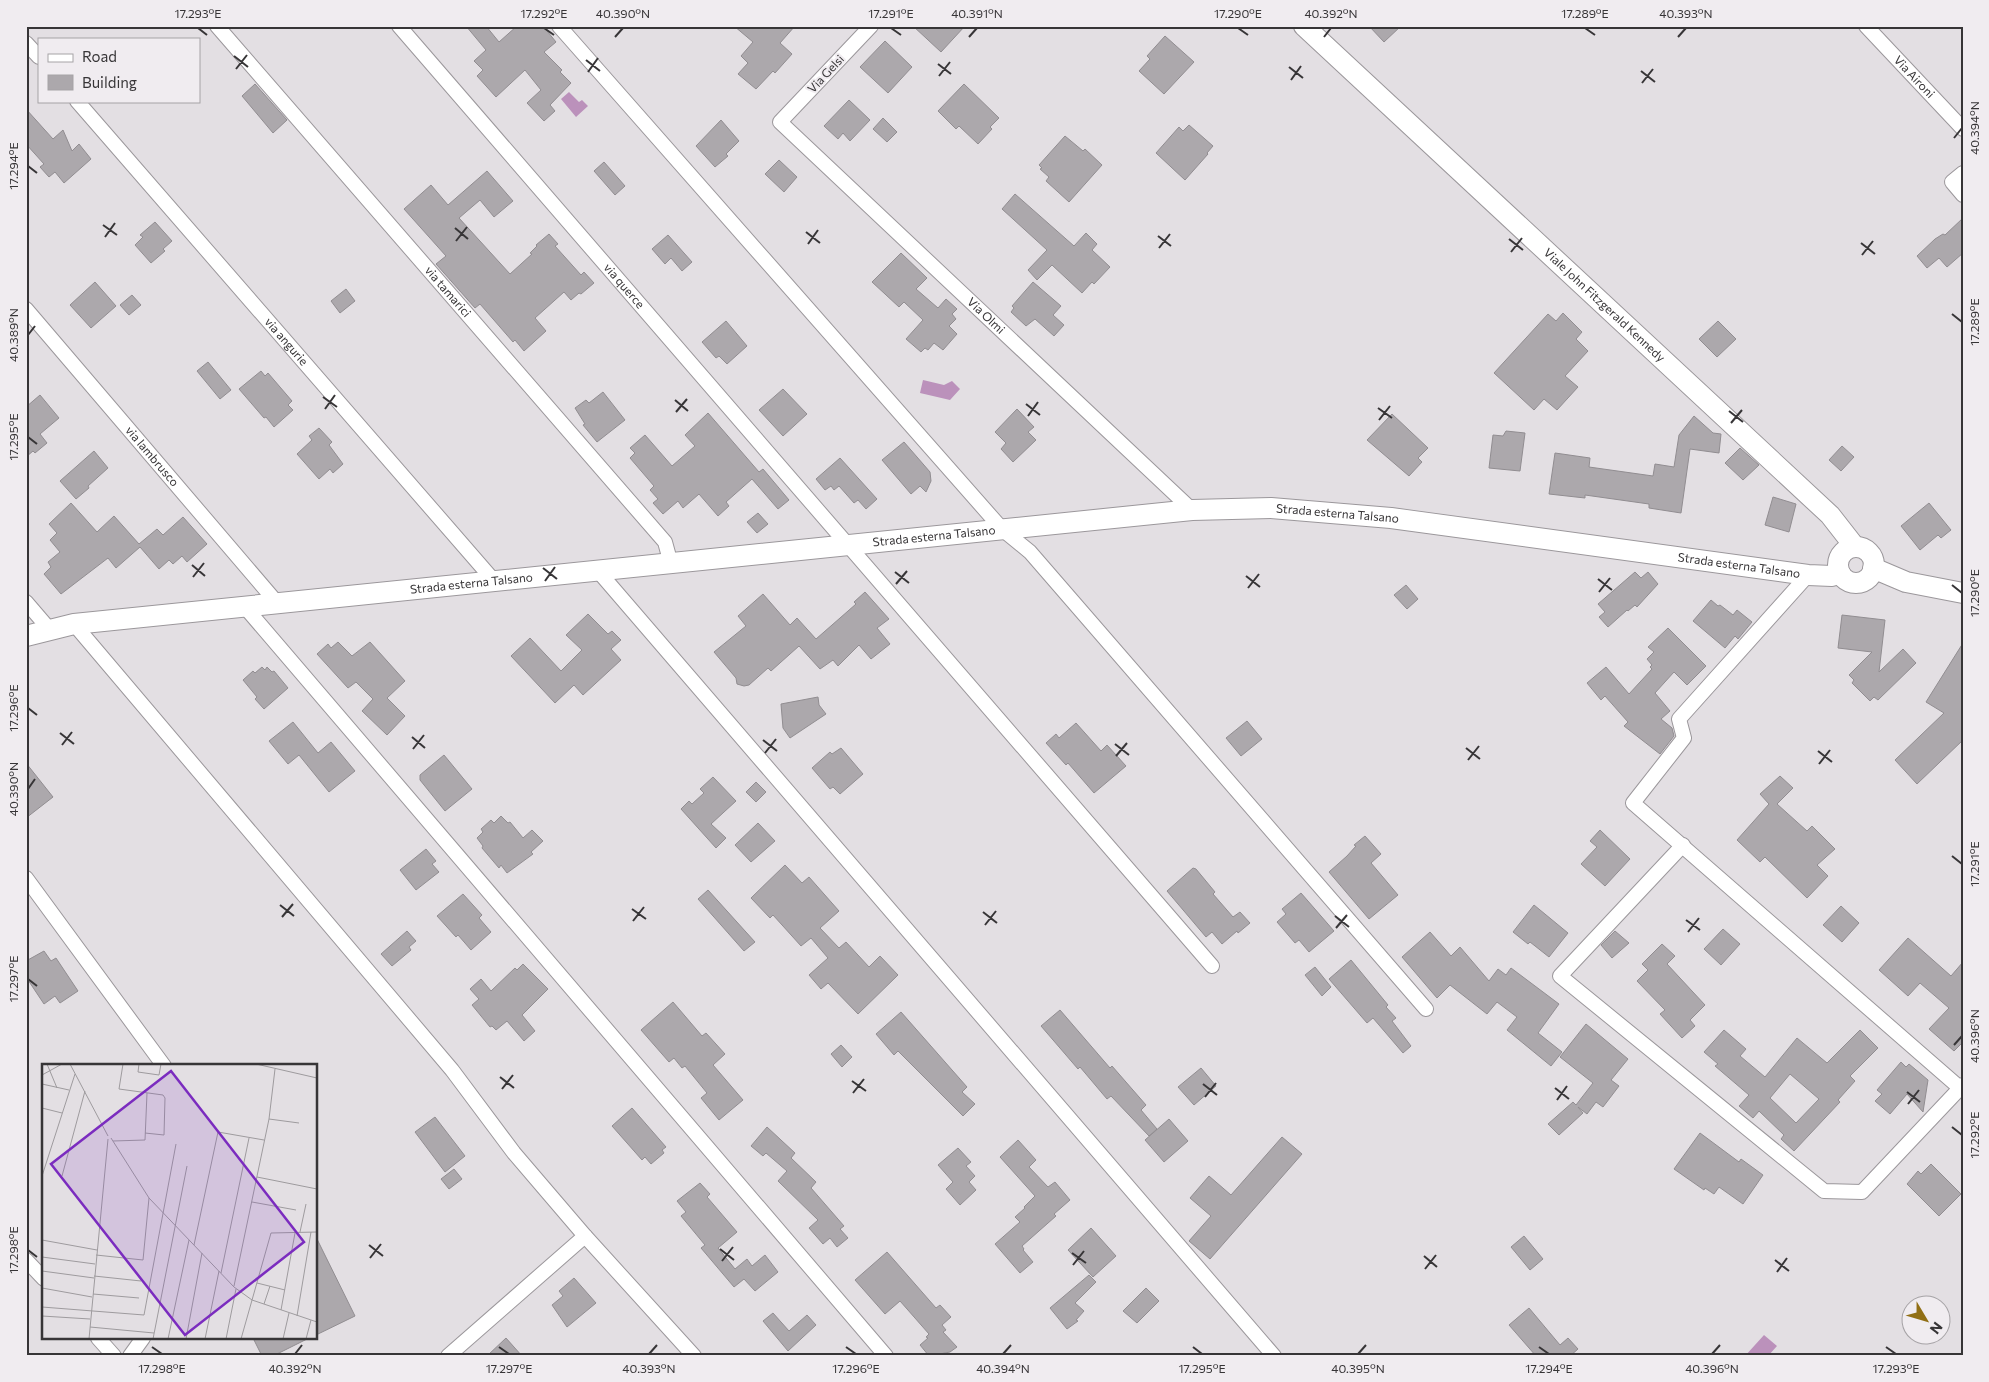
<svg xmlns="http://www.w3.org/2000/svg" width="1989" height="1382" font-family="Commissioner,sans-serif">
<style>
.water{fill:#bb91bb}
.building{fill:#aca8ac;stroke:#918d91;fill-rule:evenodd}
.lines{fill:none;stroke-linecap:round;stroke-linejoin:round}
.street-casing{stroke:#9b979b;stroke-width:16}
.secondary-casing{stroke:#9b979b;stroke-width:22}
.street{stroke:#fff;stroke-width:14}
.secondary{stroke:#fff;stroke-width:20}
.ticks{fill:none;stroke:#373537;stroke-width:2}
.labels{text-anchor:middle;stroke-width:4;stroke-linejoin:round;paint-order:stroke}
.street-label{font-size:12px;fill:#373537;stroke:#f0ecf0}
.inset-road{fill:none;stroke:#9e9b9e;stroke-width:1}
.view{fill:#7b2cbf;fill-opacity:0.15;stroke:#7b2cbf;stroke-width:2.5}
.inset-edge{fill:none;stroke:#373537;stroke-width:2.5}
.neatline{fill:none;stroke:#373537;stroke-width:2}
.ticks-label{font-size:12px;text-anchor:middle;fill:#373537}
</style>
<rect width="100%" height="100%" fill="#e3dfe3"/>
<path class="water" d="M569,92L579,102L582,100L588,106L576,117L561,99Z
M923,380L944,385L952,381L960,389L950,400L920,393Z
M1764,1335L1777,1346L1768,1356H1745Z"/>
<path class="building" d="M466,26H486L499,42L517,26H543L556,42L544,52L562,70L560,72L571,83L550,105L555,111L544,121L527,103L541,90L525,70L496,97L477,76L483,70L474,61L486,50Z
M734,26H795L780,43L792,54L775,73L773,71L756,89L738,74L748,63L741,56L753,42Z
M913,26H965L941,52Z
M1369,26H1401L1384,42Z
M1165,36L1194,62L1164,94L1139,71L1150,59L1147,56Z
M885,41L912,67L888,93L860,67Z
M255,84L287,120L273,133L242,96Z
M964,84L999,118L990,127L992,129L978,144L959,126L956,129L938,111Z
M849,100L870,120L850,141L843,133L838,139L824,126Z
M26,109L53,139L63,130L72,151L79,144L91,159L64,183L55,172L49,177L40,167L44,164L26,144Z
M883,118L897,132L887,142L873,129Z
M721,120L739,141L726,154L728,156L715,167L696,146Z
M1189,125L1213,146L1207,153L1208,154L1185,180L1156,153L1179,127L1183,131Z
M1065,136L1083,151L1085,149L1102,165L1069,202L1046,181L1049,177L1040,169L1042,168L1039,165Z
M779,160L797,177L784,192L765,174Z
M604,162L625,186L615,195L594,171Z
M487,171L513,201L494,217L480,200L459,218L510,274L532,254L530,253L537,246L536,245L549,234L558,244L555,246L581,275L584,272L594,283L581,294L579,293L571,300L564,292L535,318L546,331L524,351L515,340L513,342L480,304L475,308L436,264L446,256L404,209L431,185L448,205Z
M1015,194L1074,246L1086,233L1097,244L1092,250L1110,267L1094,284L1092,282L1082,293L1052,265L1037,280L1028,270L1047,250L1002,209Z
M1963,218V253L1947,267L1939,258L1927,268L1917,256L1935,239L1943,234L1945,235Z
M155,222L172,241L163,249L165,251L151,263L135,245L143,237L140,235Z
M668,235L692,262L682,271L671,258L665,264L652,249Z
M901,253L927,278L916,289L938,308L946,299L957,309L952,314L956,319L949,326L957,334L943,350L934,343L928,350L925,348L921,352L906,339L923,320L904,302L899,307L872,282Z
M95,282L116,306L91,328L70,305Z
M1033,282L1061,306L1053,315L1064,325L1054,336L1035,319L1026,326L1011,312L1014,308L1012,306Z
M346,289L355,301L340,313L331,301Z
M132,295L141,305L129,315L120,305Z
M1563,313L1582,332L1576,339L1588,351L1565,376L1578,387L1557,410L1544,399L1534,410L1494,373L1548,314L1556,321Z
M726,321L747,346L727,364L719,356L716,358L702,342Z
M1718,321L1736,339L1717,357L1699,339Z
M208,362L231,390L220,399L197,371Z
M261,371L265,376L268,373L292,401L288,405L293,410L274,427L266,417L264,418L239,389Z
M783,389L807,414L783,436L759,410Z
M603,392L625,420L597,442L583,425L585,424L575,408L586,400L589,403Z
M40,395L59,418L40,434L47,443L35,453L33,451L26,457V407Z
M1017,409L1034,427L1028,432L1036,440L1013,462L1001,449L1006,443L995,432Z
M708,413L759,472L763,469L789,500L778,509L752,479L726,502L729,506L718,516L699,494L683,508L678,501L663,514L653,503L658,499L650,490L654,486L630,458L635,453L630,448L645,435L672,466L695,446L685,435Z
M1392,414L1428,448L1418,458L1422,462L1409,476L1367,440Z
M1694,416L1713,433L1721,434L1719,453L1690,449L1681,513L1649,508V504L1585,495V498L1549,494L1555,453L1590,458L1589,467L1653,476L1655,464L1674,467L1679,435Z
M319,428L332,442L329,445L343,464L333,473L330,469L319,479L297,454L312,440L309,436Z
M1506,431L1525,433L1520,471L1489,468L1493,435L1503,436Z
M904,442L930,472L931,481L926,492L920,486L911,494L882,460Z
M1842,446L1854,457L1841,471L1829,460Z
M1740,448L1759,465L1743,480L1725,463Z
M94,451L108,468L88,486L89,488L76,499L60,481Z
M840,458L877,499L866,509L858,500L854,503L839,486L834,490L831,486L825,490L816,479Z
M1773,497L1796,504L1789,532L1765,525Z
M71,503L97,532L114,516L139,544L157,529L163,535L183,517L207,544L187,562L182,556L173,564L169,560L159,569L140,547L116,568L108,558L61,594L44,574L51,567L48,562L60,552L50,540L57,533L49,524Z
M1929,503L1951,530L1941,538L1938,535L1920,550L1901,526Z
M758,513L768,524L757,533L747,522Z
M1635,572L1641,578L1648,572L1658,584L1637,607L1635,605L1628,611L1627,610L1608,627L1599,617L1605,612L1598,604Z
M1406,585L1418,599L1407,609L1394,595Z
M865,592L889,619L877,628L890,644L871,659L859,645L838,666L833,660L820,669L799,646L771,671L768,668L749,685L744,686L737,684L736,678L714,652L746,626L738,616L763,594L790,625L797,618L816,639L856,604L854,602Z
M1711,600L1718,606L1720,605L1733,615L1737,610L1752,622L1738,639L1735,636L1725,648L1693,621Z
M588,614L608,634L612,631L621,640L611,649L621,660L583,695L574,685L555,703L511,656L530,638L561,671L582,650L566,635Z
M1842,615L1885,620L1879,672L1903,649L1916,663L1878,700L1874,697L1870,701L1852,683L1854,680L1849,675L1872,652L1838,648Z
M1668,628L1706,666L1687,685L1674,672L1655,693L1670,711L1661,719L1672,728L1674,736L1660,754L1624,726L1628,722L1605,696L1601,700L1587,683L1606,667L1629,694L1652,669L1650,667L1652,665L1647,659L1654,652L1648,647Z
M338,642L352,656L370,642L405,681L387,698L405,716L387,735L362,711L373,699L356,682L348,688L317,654L328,644L331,648Z
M1963,643V740L1917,784L1895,760L1944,713L1926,702Z
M262,667L265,670L267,667L272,672L274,671L288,688L264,709L255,699L257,697L243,680L253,671L255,673Z
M818,697L819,705L826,714L790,738L783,728L781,704Z
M1247,721L1262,739L1241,756L1226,738Z
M293,722L318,753L331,742L355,771L329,792L299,755L288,764L269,741Z
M1076,723L1101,751L1107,745L1126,766L1094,793L1068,763L1066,765L1046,743L1056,734L1059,738Z
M841,748L863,774L840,794L833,787L830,789L812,768L830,752L832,754Z
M444,755L472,789L445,811L420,780V775Z
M26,763L53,797L26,818Z
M1780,776L1793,788L1777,804L1807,831L1812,826L1835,849L1817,865L1828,876L1807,898L1765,857L1760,862L1737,840L1769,804L1760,794Z
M713,777L736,801L711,824L726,838L716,848L681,809L689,801L692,804L704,793L700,789Z
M756,782L766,792L756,802L746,792Z
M501,816L508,823L510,822L523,838L532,830L543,841L531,852L533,854L507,873L501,865L499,868L482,848L483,846L477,838L483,832L481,829L491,820L494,823Z
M758,823L775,841L751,862L735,845Z
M1600,830L1630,859L1605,886L1581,864L1597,847L1590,841Z
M1365,836L1381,854L1371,863L1398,895L1369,919L1329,872L1347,856L1356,846L1354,845Z
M426,849L436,861L432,864L439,872L416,890L400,870Z
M785,865L802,883L809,877L839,911L820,928L839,948L846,942L869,967L880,956L898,975L858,1014L828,983L821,989L809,975L828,958L811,938L801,946L773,915L770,918L751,898Z
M1193,868L1196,869L1215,892L1213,894L1233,917L1240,912L1250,923L1238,933L1237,931L1222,944L1212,932L1206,937L1167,891Z
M708,890L755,942L744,951L698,899Z
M1301,893L1334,931L1309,952L1299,940L1295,943L1277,922L1286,914L1282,909Z
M463,894L482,915L479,918L491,932L471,950L458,935L456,937L437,916Z
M1534,905L1568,933L1549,957L1530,942L1528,944L1513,932Z
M1841,906L1859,923L1842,942L1823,925Z
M1723,929L1740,944L1721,965L1704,949Z
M407,931L416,941L409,947L411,950L392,966L381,954Z
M1615,931L1629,943L1612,958L1601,945Z
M1430,932L1451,956L1460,947L1489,981L1498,969L1506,975L1511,968L1559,1004L1538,1033L1562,1052L1551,1066L1507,1030L1517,1017L1497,1002L1487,1014L1450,985L1437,998L1402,957Z
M1908,938L1951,976L1963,962V1042L1954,1051L1929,1029L1949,1008L1920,983L1908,996L1879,970Z
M1662,944L1675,956L1667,964L1705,1005L1690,1020L1695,1026L1682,1038L1660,1014L1665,1010L1637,981L1648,970L1642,964Z
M44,951L51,961L56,958L78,991L60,1003L55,996L44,1004L26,977V961Z
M1351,960L1388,1005L1386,1007L1396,1018L1392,1021L1411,1046L1403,1053L1373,1018L1367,1023L1329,979Z
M523,964L548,989L522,1015L535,1031L524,1041L507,1021L496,1030L492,1026L490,1027L472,1005L479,999L470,989L481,979L491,991L515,968L517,970Z
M1315,967L1331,987L1322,996L1305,975Z
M673,1002L702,1036L706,1033L725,1054L713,1065L743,1100L719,1120L701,1098L707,1093L685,1066L682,1068L674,1058L669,1062L641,1030Z
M1060,1010L1110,1068L1112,1066L1146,1105L1141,1110L1157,1129L1149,1136L1111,1096L1107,1099L1080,1067L1078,1069L1041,1026Z
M901,1012L967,1087L962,1092L975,1104L963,1116L898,1051L894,1055L876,1034Z
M1586,1024L1628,1059L1611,1080L1619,1086L1603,1107L1596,1102L1587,1114L1578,1107L1583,1113L1559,1135L1548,1124L1573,1102L1576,1105L1593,1083L1560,1057Z
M1724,1030L1746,1049L1740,1056L1765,1077L1797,1038L1827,1063L1860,1030L1878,1048L1850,1076L1855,1081L1838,1100L1840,1102L1794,1151L1781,1139L1784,1135L1759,1111L1753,1118L1739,1106L1749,1095L1715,1066L1718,1064L1704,1052ZM1790,1074L1819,1099L1796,1123L1770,1098Z
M841,1045L852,1057L842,1067L831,1054Z
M1901,1062L1906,1067L1909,1064L1928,1080L1923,1112L1907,1094L1890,1114L1875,1101L1882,1094L1877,1090Z
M1201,1068L1216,1086L1194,1105L1178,1087Z
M632,1108L666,1147L662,1150L664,1153L651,1164L645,1157L642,1160L612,1126Z
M435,1117L465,1156L445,1172L415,1132Z
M1169,1119L1188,1141L1164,1162L1145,1140Z
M767,1127L795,1153L791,1158L816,1182L811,1188L844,1226L840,1229L848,1238L837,1247L830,1238L823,1244L809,1228L818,1220L778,1181L787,1171L766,1153L763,1156L751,1146Z
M1700,1133L1739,1162L1741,1159L1763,1175L1743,1204L1719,1187L1714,1194L1705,1188L1704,1190L1674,1169Z
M1282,1137L1302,1154L1210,1259L1189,1241L1211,1216L1190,1198L1209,1176L1231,1195Z
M1018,1140L1036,1160L1029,1167L1048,1187L1055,1182L1070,1200L1054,1214L1056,1216L1022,1246L1024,1249L1023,1250L1033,1262L1020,1273L995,1244L1020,1222L1015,1217L1025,1208L1024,1207L1035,1196L1000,1157Z
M958,1148L971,1162L966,1166L975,1176L969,1182L976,1190L960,1205L946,1189L953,1182L938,1165Z
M1931,1164L1961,1194L1939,1216L1907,1184L1918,1171L1921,1174Z
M454,1169L462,1179L449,1189L441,1179Z
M700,1183L710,1194L707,1197L737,1232L718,1248L735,1269L747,1259L752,1266L765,1255L778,1272L755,1291L744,1279L734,1287L701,1248L705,1245L681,1216L686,1212L677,1201Z
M1091,1228L1116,1256L1093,1277L1068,1250Z
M1524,1236L1543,1259L1530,1270L1511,1247Z
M316,1237L355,1316L316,1335Z
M887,1252L936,1308L940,1305L951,1317L942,1325L946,1330L943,1332L957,1347L950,1352L929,1356L920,1345L928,1338L926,1337L929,1334L900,1301L885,1314L855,1280Z
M1089,1275L1096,1282L1075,1303L1084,1311L1076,1320L1078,1321L1067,1329L1050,1308Z
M574,1278L596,1303L567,1327L552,1305L563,1296L559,1291Z
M1146,1288L1159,1301L1137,1323L1123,1311Z
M1529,1308L1560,1345L1568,1338L1578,1349L1570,1356H1536L1509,1325Z
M773,1313L789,1331L807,1315L816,1325L788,1351L763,1321Z
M253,1338H309L273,1356H262Z
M506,1338L522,1356H487Z"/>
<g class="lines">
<defs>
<g id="street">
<path id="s1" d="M217,26L665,542L671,564"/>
<path id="s2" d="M399,26L1212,966"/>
<path d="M559,26L1002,529L1030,552L1426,1009"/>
<path id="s3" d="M871,26L780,122L1192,510"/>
<path id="s4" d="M1866,26L1963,129"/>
<path d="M26,43L39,57"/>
<path id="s5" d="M77,101L495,582"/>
<path d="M1963,173L1952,182L1963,195"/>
<path id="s6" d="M26,309L278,604"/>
<path d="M599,572L1274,1356"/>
<path d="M1808,575L1679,719L1684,738L1633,803L1960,1088"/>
<path d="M26,602L50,630"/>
<path d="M245,607L886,1356"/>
<path d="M74,624L452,1070L514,1153L585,1236L694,1356"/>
<path d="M1683,845L1560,976L1824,1191L1862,1192L1963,1085"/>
<path d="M26,878L164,1066"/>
<path d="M26,1260L44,1279"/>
<path d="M98,1338L114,1356"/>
<path d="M130,1356L143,1338"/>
<path d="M448,1356L585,1236"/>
</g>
<g id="secondary">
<path id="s7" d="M1304,26L1830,515L1855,547"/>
<circle cx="1856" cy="565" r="18"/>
<path d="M1873,568L1906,582L1963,593"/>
<path id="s8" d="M26,636L74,624L1192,510L1271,508L1391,518L1808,575L1832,576L1840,573"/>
</g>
</defs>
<use href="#street" class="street-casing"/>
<use href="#secondary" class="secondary-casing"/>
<use href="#street" class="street"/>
<use href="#secondary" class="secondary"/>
</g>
<path class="ticks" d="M198,28L207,35M544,28L554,35M891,28L901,35M1238,28L1248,35M1585,28L1595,35M615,37L623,28M969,37L977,28M1324,37L1331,28M1678,37L1686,28M234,56L248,67M586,60L600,71M938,64L951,74M1289,67L1303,78M236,69L247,55M1641,71L1655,82M588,72L598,58M939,76L950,62M1291,80L1301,66M1642,83L1653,69M1954,138L1962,128M28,166L37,173M103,225L117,235M455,228L468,239M806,232L820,243M1158,236L1171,246M105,237L115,223M1509,239L1523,250M456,241L467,227M1861,243L1875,254M808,244L818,230M1159,248L1170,234M1511,252L1522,238M1862,255L1873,241M1952,314L1962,322M28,335L35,326M323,397L337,407M675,400L688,411M1026,404L1040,415M1378,408L1392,418M325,409L335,395M1729,411L1743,422M676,412L687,399M1028,416L1038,402M1379,420L1390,406M1731,423L1742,410M28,437L37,444M192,565L205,576M543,568L557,579M895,572L909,583M1246,576L1260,587M193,577L204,563M1598,579L1612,590M545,581L555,567M896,584L907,571M1952,585L1962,593M1248,588L1259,574M1599,592L1610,578M28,708L37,715M60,733L74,744M412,737L425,748M763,740L777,751M1115,744L1129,755M62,745L72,732M1466,748L1480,759M413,749L424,735M1818,751L1832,762M765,753L776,739M1116,756L1127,743M1468,760L1479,746M1819,764L1830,750M28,789L35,779M1952,856L1962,864M280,905L294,916M632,909L646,919M983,912L997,923M1335,916L1349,927M282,917L293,904M1686,920L1700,930M633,921L644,907M985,925L996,911M1336,928L1347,915M1688,932L1699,918M28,979L37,986M1954,1045L1962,1036M500,1077L514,1088M852,1081L866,1091M1203,1084L1217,1095M1555,1088L1569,1099M502,1089L513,1075M1907,1092L1920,1102M853,1093L864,1079M1205,1097L1216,1083M1557,1100L1567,1086M1908,1104L1919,1090M1952,1127L1962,1135M369,1245L383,1256M720,1249L734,1260M28,1250L37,1257M1072,1253L1086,1263M1424,1256L1437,1267M370,1258L381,1244M1775,1260L1789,1271M722,1261L733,1247M1073,1265L1084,1251M1425,1269L1436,1255M1777,1272L1787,1258M152,1347L162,1354M499,1347L509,1354M846,1347L856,1354M1193,1347L1202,1354M1539,1347L1549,1354M1886,1347L1896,1354M295,1354L302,1345M649,1354L657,1345M1003,1354L1011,1345M1358,1354L1366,1345M1712,1354L1720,1345"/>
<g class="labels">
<g class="street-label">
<text transform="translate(826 74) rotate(-47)" y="4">Via Gelsi</text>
<text dy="4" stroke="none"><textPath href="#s4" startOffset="70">Via Aironi</textPath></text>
<text dy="4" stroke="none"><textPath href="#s2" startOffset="344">via querce</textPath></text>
<text dy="4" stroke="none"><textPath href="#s1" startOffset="352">via tamarici</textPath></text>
<text dy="4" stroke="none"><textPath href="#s7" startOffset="410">Viale John Fitzgerald Kennedy</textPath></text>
<text dy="4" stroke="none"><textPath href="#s3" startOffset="415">Via Olmi</textPath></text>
<text dy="4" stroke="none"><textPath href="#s5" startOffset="319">via angurie</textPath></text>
<text dy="4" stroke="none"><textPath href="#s6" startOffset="194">via lambrusco</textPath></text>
<text dy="4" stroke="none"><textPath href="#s8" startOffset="1319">Strada esterna Talsano</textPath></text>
<text dy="4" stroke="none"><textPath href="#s8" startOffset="914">Strada esterna Talsano</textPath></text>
<text dy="4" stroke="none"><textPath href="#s8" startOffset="1724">Strada esterna Talsano</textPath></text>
<text dy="4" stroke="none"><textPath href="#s8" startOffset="449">Strada esterna Talsano</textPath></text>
</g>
</g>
<g transform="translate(42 1064)">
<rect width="275" height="275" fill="#e3dfe3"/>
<path class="inset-road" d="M5,0L15,24M28,0L66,72M81,0L77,25L121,31L123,34L122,71L103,69M97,0L96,8L117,11L119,0M214,0L275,14M0,11L20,0M0,20L27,26M0,44L20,49M227,55L257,59M69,74L107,134L192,223L210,236L275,258M71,77L103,76L105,29M0,112L33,10M20,112L43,27M215,113L275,125M210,138L254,146M258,168L264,140M0,176L55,186M152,181L176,68L222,76M54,191L101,196L107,134M0,193L53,200M0,207L52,214M179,209L207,74M52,212L99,217M215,219L243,226M192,222L227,55L233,5M0,224L50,233M51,230L97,234M222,240L228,222M0,243L102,251L134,80M239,246L253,169M0,252L48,255M255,252L269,168M48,263L112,269M47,275L66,75M111,275L145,102M126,275L147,176M144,275L160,189M163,275L177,207M184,275L194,225M199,275L229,169L275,168M241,275L247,249M264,275L269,256"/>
<path class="view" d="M129,7L262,178L143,271L9,100Z"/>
<rect width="275" height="275" class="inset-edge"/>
</g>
<rect width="1989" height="1382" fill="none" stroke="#f0ecf0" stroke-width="55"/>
<rect x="38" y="38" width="162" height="65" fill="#f0ecf0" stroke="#a6a3a6"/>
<rect x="48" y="54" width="25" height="8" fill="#ffffff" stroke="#a6a3a6"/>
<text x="82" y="62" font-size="15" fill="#373537">Road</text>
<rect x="48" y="75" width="25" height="15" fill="#aca8ac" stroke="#a6a3a6"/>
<text x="82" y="88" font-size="15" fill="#373537">Building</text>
<g transform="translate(1926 1320) rotate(128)"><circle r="24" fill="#f0ecf0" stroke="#a6a3a6"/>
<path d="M0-4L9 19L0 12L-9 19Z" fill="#916f15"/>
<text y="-8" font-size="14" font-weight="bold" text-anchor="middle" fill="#373537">N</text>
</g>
<rect x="28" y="28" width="1934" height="1326" class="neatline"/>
<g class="ticks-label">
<text x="198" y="18">17.293°E</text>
<text x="544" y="18">17.292°E</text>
<text x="623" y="18">40.390°N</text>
<text x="891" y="18">17.291°E</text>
<text x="977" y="18">40.391°N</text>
<text x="1238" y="18">17.290°E</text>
<text x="1331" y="18">40.392°N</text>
<text x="1585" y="18">17.289°E</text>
<text x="1686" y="18">40.393°N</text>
<text transform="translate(1975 128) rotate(-90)" y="4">40.394°N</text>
<text transform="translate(14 166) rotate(-90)" y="4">17.294°E</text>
<text transform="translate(1975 322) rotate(-90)" y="4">17.289°E</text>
<text transform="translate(14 335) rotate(-90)" y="4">40.389°N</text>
<text transform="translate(14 437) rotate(-90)" y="4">17.295°E</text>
<text transform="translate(1975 593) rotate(-90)" y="4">17.290°E</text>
<text transform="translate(14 708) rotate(-90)" y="4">17.296°E</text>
<text transform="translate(14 789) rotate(-90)" y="4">40.390°N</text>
<text transform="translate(1975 864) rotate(-90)" y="4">17.291°E</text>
<text transform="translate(14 979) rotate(-90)" y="4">17.297°E</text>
<text transform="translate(1975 1036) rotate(-90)" y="4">40.396°N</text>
<text transform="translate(1975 1135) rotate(-90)" y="4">17.292°E</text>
<text transform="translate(14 1250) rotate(-90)" y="4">17.298°E</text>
<text x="162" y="1373">17.298°E</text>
<text x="295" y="1373">40.392°N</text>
<text x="509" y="1373">17.297°E</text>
<text x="649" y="1373">40.393°N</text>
<text x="856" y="1373">17.296°E</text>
<text x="1003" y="1373">40.394°N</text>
<text x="1202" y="1373">17.295°E</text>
<text x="1358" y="1373">40.395°N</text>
<text x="1549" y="1373">17.294°E</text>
<text x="1712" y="1373">40.396°N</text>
<text x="1896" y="1373">17.293°E</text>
</g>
</svg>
